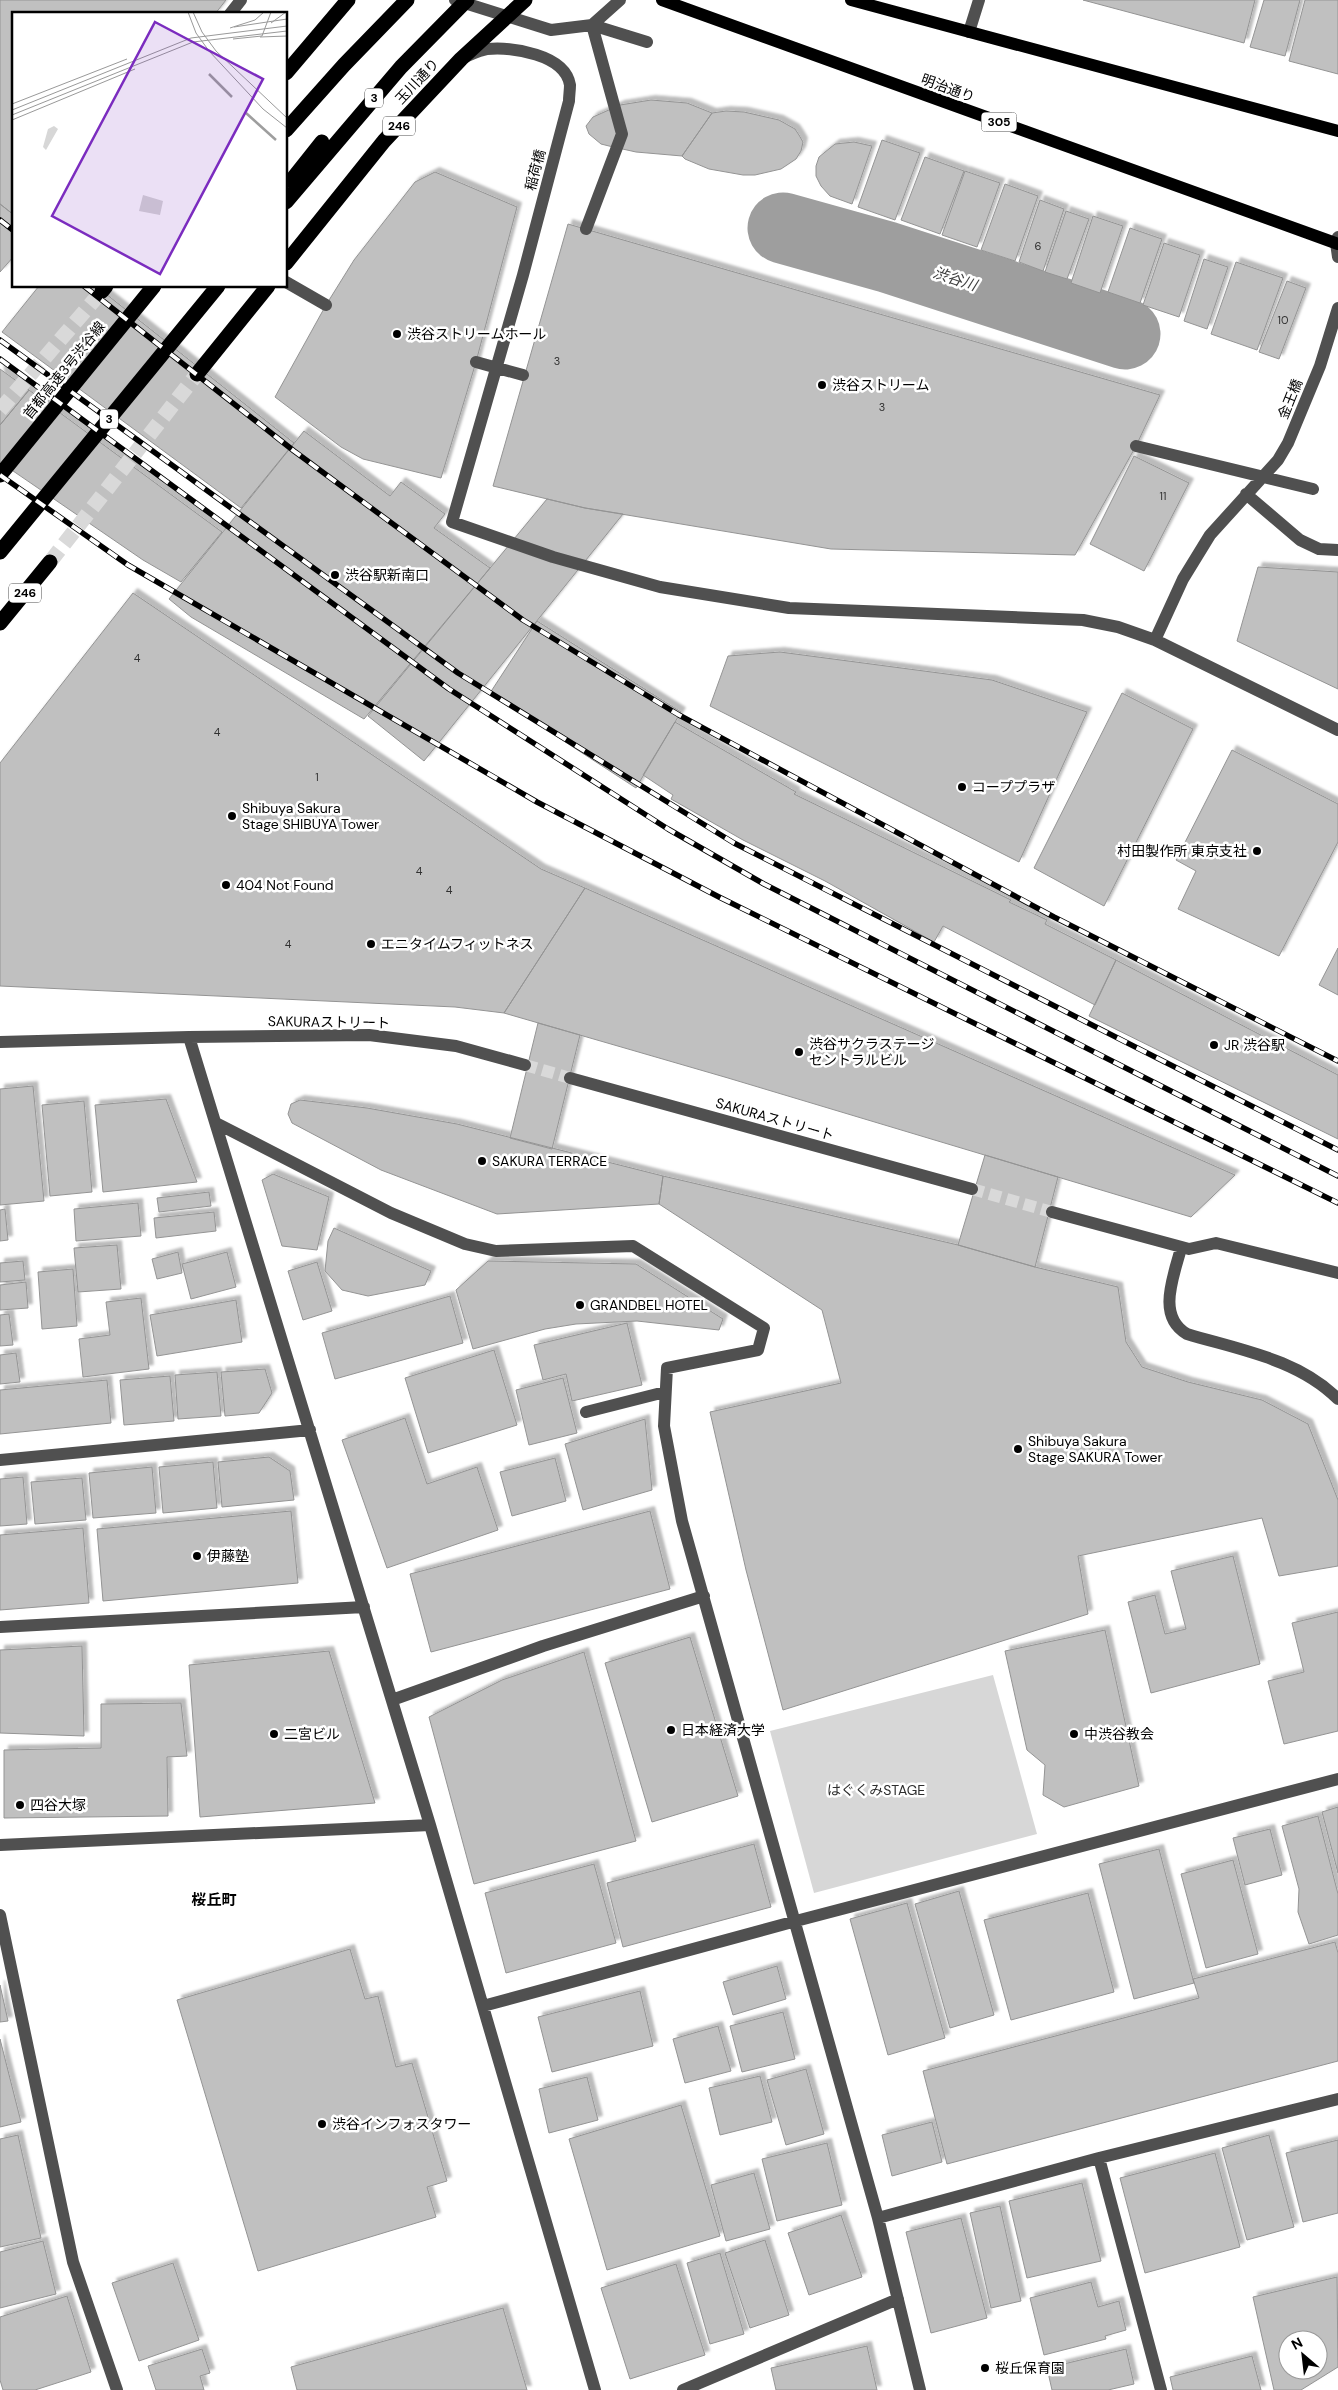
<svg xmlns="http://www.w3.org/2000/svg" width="1338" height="2390" font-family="'DM Sans','Noto Sans JP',sans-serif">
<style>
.green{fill:#d7d7d7}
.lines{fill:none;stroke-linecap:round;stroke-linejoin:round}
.river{stroke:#9e9e9e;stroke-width:71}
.building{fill:#c0c0c0;stroke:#949494;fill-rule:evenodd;filter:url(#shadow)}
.minor-tunnel{stroke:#d9d9d9;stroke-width:12;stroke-dasharray:12 6;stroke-linecap:butt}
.highway-tunnel{stroke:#d9d9d9;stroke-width:15;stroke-dasharray:15 8;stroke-linecap:butt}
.minor{stroke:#505050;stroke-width:12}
.major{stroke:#000;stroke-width:12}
.highway{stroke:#000;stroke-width:15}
.rail-casing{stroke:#000;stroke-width:5.5}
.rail{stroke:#fff;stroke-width:4;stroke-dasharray:11;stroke-linecap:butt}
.poi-dot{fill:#000;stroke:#fff;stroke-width:2}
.labels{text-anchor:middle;stroke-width:5;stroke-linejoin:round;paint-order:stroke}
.number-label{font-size:11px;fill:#303030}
.shield{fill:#fff;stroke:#4c4c4c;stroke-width:1}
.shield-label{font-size:12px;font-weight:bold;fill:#000}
.street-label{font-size:14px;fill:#000;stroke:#fff}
.poi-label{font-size:14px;fill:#000;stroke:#fff;text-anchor:start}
.park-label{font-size:14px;fill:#2e2e2e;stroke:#fff}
.water-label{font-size:15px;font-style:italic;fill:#3f3f3f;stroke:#fff}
.neighbourhood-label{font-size:15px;font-weight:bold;fill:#000;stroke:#fff}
.inset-river{fill:none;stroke:#9e9e9e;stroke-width:2.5}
.inset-road{fill:none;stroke:#999;stroke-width:1}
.view{fill:#7b2cbf;fill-opacity:0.15;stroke:#7b2cbf;stroke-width:2.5}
.inset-edge{fill:none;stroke:#000;stroke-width:2.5}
</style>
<defs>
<filter id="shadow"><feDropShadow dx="4.5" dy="-4.5" stdDeviation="1" flood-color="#0004"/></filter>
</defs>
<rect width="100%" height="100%" fill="#fff"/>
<path class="green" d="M993,1675L1037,1834L814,1893L770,1731Z"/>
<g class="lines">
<path class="river" d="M783,228L887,257L1125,334"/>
</g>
<path class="building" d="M0,0H226L215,14H14V215L0,204Z
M1083,0H1255L1244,43Z
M1264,0H1300L1285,56L1250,47Z
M1305,0H1338V74L1289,61Z
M651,100L687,103L712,113L682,156L636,152L609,146L601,144L589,134L586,126L593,117L620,105Z
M726,111L744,112L779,120L795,129L799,135L803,142L801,151L796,159L781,169L755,175H743L709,169L685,159L682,156L712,113Z
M882,140L920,153L895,220L858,207Z
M854,142L872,146L852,204L830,196L821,186L816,176V166L819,157L835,144Z
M925,157L964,171L940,234L901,220Z
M965,171L1000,183L977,247L942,235Z
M435,172L517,207L476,362L441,478L363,459L341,447L275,397L326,305L354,260L415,182Z
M1005,184L1038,196L1015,261L981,250Z
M1040,200L1064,209L1043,271L1019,262Z
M0,204L14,215V256L0,272Z
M1066,211L1089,219L1067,279L1045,272Z
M1093,216L1123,226L1100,293L1071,283Z
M568,224L1160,395L1136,446L1075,555L831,549L585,508L493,486Z
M1130,228L1162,239L1140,303L1108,292Z
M1164,243L1200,255L1179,317L1143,305Z
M1204,259L1228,267L1207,329L1184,321Z
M1236,262L1283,278L1257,350L1211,334Z
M1287,281L1306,288L1279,359L1259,352Z
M39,286H96L294,443L241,508L2,332Z
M0,369L29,390L0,425Z
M29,390L222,532L181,582L143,560L0,462V425Z
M304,431L390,496L401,482L445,514L434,528L490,568L364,719L191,617L169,599Z
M1134,456L1189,483L1144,571L1090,544Z
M547,499L585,508L623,514L424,761L368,716Z
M1258,567L1338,572V689L1237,641Z
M133,593L541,869L585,888L504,1013L455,1007L0,986V763Z
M537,621L681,712L636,788L490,693Z
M780,652L992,680L1087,712L1019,862L710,706L728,656Z
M1122,693L1193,729L1104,906L1034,868Z
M675,722L796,792L794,794L1011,900L1009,902L1047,920L1045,924L1116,960L1095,1005L943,926L934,942L825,881L743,840L671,799L673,795L643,775Z
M1232,750L1338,804V842L1279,956L1178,909L1196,871L1176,860Z
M585,888L1235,1175L1191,1217L728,1078L504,1013Z
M1338,948V995L1319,985Z
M1116,960L1338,1075V1139L1089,1016Z
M538,1023L580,1035L552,1149L510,1138Z
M33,1086L44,1201L0,1205V1089Z
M166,1099L197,1182L103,1192L95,1105Z
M300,1100L367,1108L457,1124L663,1176L659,1204L497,1214L381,1170L292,1123L288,1114L291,1104Z
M84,1101L92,1192L50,1196L42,1105Z
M985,1155L1058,1177L1035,1267L958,1245Z
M273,1174L329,1197L317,1250L282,1246L262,1180Z
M663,1176L958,1245L1035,1267L1118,1287L1126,1342L1142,1367L1188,1382L1262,1400L1308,1424L1338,1500V1566L1279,1576L1262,1518L1078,1556L1088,1614L783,1710L746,1570L710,1412L841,1383L822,1310L659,1204Z
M209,1192L211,1206L159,1212L157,1198Z
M138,1203L141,1236L76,1241L74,1209Z
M5,1209L8,1240L0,1241V1210Z
M214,1212L216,1231L156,1238L154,1218Z
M334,1228L431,1271L425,1285L368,1296L342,1290L325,1271L328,1241Z
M117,1245L121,1289L78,1292L74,1248Z
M178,1252L182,1273L157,1279L152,1259Z
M227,1252L236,1287L191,1299L182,1264Z
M23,1261L25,1280L0,1282V1263Z
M488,1261L636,1264L723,1319L719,1330L637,1321L576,1324L545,1329L473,1349L456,1290Z
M317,1262L332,1311L303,1320L288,1271Z
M73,1269L77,1326L42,1329L38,1272Z
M26,1282L28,1308L0,1310V1285Z
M450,1296L463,1343L335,1379L322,1333Z
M141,1298L149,1369L83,1377L79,1339L110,1335L106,1302Z
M236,1300L242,1342L157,1356L150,1315Z
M9,1314L13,1345L0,1346V1315Z
M627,1323L642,1385L572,1401L566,1374L543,1380L534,1345Z
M494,1350L517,1425L428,1453L405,1378Z
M16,1353L20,1382L0,1384V1355Z
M265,1369L272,1393L259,1413L225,1416L221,1372Z
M217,1372L221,1416L178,1419L175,1375Z
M170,1376L174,1421L124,1425L120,1380Z
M563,1378L577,1433L529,1445L516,1390Z
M107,1380L111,1423L0,1434V1390Z
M405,1418L427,1484L477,1467L498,1530L387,1568L342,1440Z
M645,1419L652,1490L583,1510L565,1444Z
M269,1457L290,1471L294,1500L222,1507L218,1462Z
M555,1458L566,1501L512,1516L500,1472Z
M213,1462L217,1508L163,1513L159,1467Z
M152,1467L156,1513L93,1518L89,1473Z
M23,1477L27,1524L0,1526V1479Z
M82,1478L86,1520L35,1524L31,1482Z
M291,1511L298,1583L103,1601L97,1529Z
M650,1511L670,1589L431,1652L410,1574Z
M83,1528L89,1603L0,1610V1535Z
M1233,1556L1260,1664L1151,1693L1128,1602L1155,1595L1165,1634L1186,1629L1171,1571Z
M1338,1612V1731L1284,1744L1268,1681L1304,1672L1292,1623Z
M1105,1630L1139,1786L1064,1807L1043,1795L1045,1765L1027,1750L1005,1651Z
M690,1637L738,1796L652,1822L605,1663Z
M82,1646L84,1736L0,1733V1650Z
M329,1651L375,1803L200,1817L189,1665Z
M584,1652L636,1841L474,1884L429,1717L502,1680Z
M181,1703L187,1756L167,1757L168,1816L4,1818V1750L101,1748V1704Z
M1338,1807V1873L1322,1812Z
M1318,1816L1338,1894V1935L1309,1944L1298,1912L1299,1889L1282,1826Z
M1270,1829L1282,1875L1245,1885L1233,1838Z
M754,1844L771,1907L623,1947L607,1883Z
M1159,1849L1194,1983L1134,1999L1099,1864Z
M1233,1860L1258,1954L1206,1968L1181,1874Z
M594,1864L616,1943L506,1973L485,1893Z
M959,1891L994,2015L950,2028L915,1904Z
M1088,1893L1114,1992L1011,2020L984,1920Z
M907,1903L945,2038L888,2055L850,1919Z
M1335,1942L1338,1953V2061L947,2164L923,2071L1199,1998L1193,1979Z
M350,1949L365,1999L378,1996L396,2067L412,2063L447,2181L427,2187L436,2217L258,2271L177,2000Z
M777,1966L786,1999L733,2015L723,1982Z
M0,1985L8,2021L0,2022Z
M640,1991L653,2046L552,2072L538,2017Z
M783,2012L795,2059L742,2072L730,2026Z
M718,2026L731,2071L685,2083L673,2039Z
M0,2039L21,2122L0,2127Z
M806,2069L824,2134L786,2145L767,2080Z
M760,2076L772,2122L720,2135L709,2088Z
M587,2077L598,2120L549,2133L539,2089Z
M681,2105L720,2236L607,2270L569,2139Z
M932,2122L942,2162L892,2176L882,2135Z
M18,2135L41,2238L0,2247V2139Z
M1269,2135L1294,2227L1247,2240L1222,2148Z
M1338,2140V2213L1303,2222L1286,2153Z
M827,2143L842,2205L777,2221L762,2159Z
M1215,2153L1240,2247L1145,2273L1120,2178Z
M754,2173L770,2229L726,2241L711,2185Z
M1082,2183L1101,2261L1027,2278L1009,2201Z
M1000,2206L1021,2301L991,2308L970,2213Z
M841,2215L862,2277L809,2295L788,2233Z
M961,2218L987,2318L931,2333L906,2232Z
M765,2240L789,2315L750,2328L725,2253Z
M43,2241L56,2294L0,2308V2252Z
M720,2253L744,2334L710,2344L687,2263Z
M173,2263L199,2340L139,2361L112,2283Z
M676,2264L705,2355L630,2379L601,2288Z
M1337,2277L1338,2367L1301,2390H1274L1253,2297ZM1288,2340H1318V2370H1288Z
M1091,2282L1098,2307L1119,2301L1126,2330L1105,2336L1106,2339L1044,2355L1030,2298Z
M67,2296L91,2372L35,2390H3L0,2380V2317Z
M503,2308L527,2390H297L291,2367Z
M867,2346L877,2390H776L771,2368Z
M202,2349L210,2373L200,2376L204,2390H156L148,2366Z
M1126,2349L1134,2384L1108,2390H1052L1047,2368Z
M1252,2356L1261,2390H1173L1170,2377Z"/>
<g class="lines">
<path class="minor-tunnel" d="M525,1065L570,1078
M972,1189L1052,1212"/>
<path class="highway-tunnel" d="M0,410L102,291
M50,562L197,374"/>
<path class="minor" d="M455,0L551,30L592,25L647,42
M230,14L241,0
M969,32L979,0
M465,57C472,54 480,50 487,49C512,47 565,54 570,85C570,90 569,96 569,101L523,275L452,522L553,557L660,587L789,608L1083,620L1118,627L1155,640L1338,730
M586,229L622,134L592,25L620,0
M1338,237L1336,243L1338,257
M286,282L326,305
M476,362L523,375
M1136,446L1313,489
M1246,494L1300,540L1319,549L1338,550
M1155,640L1183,579L1210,535L1278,460L1288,443L1320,366L1338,308
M189,1037L430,1825L595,2390
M0,1042L189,1037L369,1035L456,1046L525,1065
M570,1078L972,1189
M216,1123L391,1213L465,1244L496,1251L633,1246L764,1328L758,1350L667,1368L664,1426L682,1521L878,2218L920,2390
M1052,1212L1189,1249L1216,1243L1338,1273
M1181,1248C1174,1276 1156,1316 1187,1334C1240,1350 1298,1359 1338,1399
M586,1412L665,1392
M0,1460L310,1430
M0,1627L364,1607
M392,1700L543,1646L704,1596
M0,1845L430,1825
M0,1915L73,2262L117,2390
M483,2006L796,1921L1338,1779
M1099,2158L1161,2390
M878,2218L1099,2158L1338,2099
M683,2390L898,2299"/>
<path class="major" d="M662,0L1338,244
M851,0L1338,131"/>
<path class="highway" d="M286,73L348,0
M286,130L344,65L407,0
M291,181L322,142
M286,202L401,67L467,0
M286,263L384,141L461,59L525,0
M102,291L106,286
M197,374L268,286
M0,475L154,286
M0,552L218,286
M0,623L50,562"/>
<defs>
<path id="rail" d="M0,220L14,231
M84,286L294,451L523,620L679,715L1054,917L1338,1061
M0,340L458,673L734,843L1338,1150
M0,359L449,689L668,829L764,884L1338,1176
M0,475L128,565L537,802L719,897L1338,1203"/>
</defs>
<use href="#rail" class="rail-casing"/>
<use href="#rail" class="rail"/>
</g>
<g class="poi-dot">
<circle cx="397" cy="334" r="5"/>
<circle cx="822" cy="385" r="5"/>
<circle cx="335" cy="575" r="5"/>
<circle cx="962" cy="787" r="5"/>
<circle cx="232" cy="816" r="5"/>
<circle cx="1257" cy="851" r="5"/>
<circle cx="226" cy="885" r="5"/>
<circle cx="371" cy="944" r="5"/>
<circle cx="1214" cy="1045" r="5"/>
<circle cx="799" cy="1052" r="5"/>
<circle cx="482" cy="1161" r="5"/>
<circle cx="580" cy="1305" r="5"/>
<circle cx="1018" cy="1449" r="5"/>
<circle cx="197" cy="1556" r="5"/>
<circle cx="671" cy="1730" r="5"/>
<circle cx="274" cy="1734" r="5"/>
<circle cx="1074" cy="1734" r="5"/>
<circle cx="20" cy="1805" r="5"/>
<circle cx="322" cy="2124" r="5"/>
<circle cx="985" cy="2368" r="5"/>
</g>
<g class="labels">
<g class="number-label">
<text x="1038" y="250">6</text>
<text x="1283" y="324">10</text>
<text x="557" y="365">3</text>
<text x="882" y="411">3</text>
<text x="1163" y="500">11</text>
<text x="137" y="662">4</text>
<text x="217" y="736">4</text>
<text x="317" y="781">1</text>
<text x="419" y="875">4</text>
<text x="449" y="894">4</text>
<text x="288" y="948">4</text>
</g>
<g class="shield">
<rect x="365" y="88.5" width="18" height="19" rx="4"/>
<rect x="981.5" y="112.5" width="35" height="19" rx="4"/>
<rect x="383" y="116.5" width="32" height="19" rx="4"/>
<rect x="100" y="409.5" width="18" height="19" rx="4"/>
<rect x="9" y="583.5" width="32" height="19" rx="4"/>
</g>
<g class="shield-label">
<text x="374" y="102">3</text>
<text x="999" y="126">305</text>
<text x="399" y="130">246</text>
<text x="109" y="423">3</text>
<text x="25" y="597">246</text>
</g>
<g class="street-label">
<text transform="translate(417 81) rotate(-47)" y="5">玉川通り</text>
<text transform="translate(948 88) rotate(20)" y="5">明治通り</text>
<text transform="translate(535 170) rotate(-75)" y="5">稲荷橋</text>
<text transform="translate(64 370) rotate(-51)" y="5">首都高速3号渋谷線</text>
<text transform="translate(1290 399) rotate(-68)" y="5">金王橋</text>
<text transform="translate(329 1022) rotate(1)" y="5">SAKURAストリート</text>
<text transform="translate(775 1119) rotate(16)" y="5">SAKURAストリート</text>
</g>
<g class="poi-label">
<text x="407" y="339">渋谷ストリームホール</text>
<text x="832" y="390">渋谷ストリーム</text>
<text x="345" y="580">渋谷駅新南口</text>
<text x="972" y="792">コーププラザ</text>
<text x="242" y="813">Shibuya Sakura<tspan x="242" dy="16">Stage SHIBUYA Tower</tspan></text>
<text x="1247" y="856" text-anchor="end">村田製作所 東京支社</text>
<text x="236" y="890">404 Not Found</text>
<text x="381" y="949">エニタイムフィットネス</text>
<text x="809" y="1049">渋谷サクラステージ<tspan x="809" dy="16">セントラルビル</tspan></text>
<text x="1224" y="1050">JR 渋谷駅</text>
<text x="492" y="1166">SAKURA TERRACE</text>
<text x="590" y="1310">GRANDBEL HOTEL</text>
<text x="1028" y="1446">Shibuya Sakura<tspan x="1028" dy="16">Stage SAKURA Tower</tspan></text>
<text x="207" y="1561">伊藤塾</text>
<text x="681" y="1735">日本経済大学</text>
<text x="284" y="1739">二宮ビル</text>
<text x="1084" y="1739">中渋谷教会</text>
<text x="30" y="1810">四谷大塚</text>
<text x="332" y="2129">渋谷インフォスタワー</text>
<text x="995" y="2373">桜丘保育園</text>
</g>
<g class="park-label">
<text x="876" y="1795">はぐくみSTAGE</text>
</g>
<g class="water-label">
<text transform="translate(955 279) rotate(18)" y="5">渋谷川</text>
</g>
<g class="neighbourhood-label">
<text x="214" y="1905">桜丘町</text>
</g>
</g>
<g transform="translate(12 12)">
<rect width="275" height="275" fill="#fff"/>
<path d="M42,114L46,117L34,138L31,135L36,117ZM131,183L151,189L148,203L127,199Z" fill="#d7d7d7"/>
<path class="inset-river" d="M197,62L220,85M234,101L264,128"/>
<path class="inset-road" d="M176,0L184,21L197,39L251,97L275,116M181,0L190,20L204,39L275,106M259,11L274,0M222,15L275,7M218,16L243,8L252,0M248,25L275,24M221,27L250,24L259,0M0,92L115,47M0,98L179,26L275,14M0,103L181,30L275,19M0,108L123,57"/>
<path class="view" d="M143,10L251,67L148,262L40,204Z"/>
<rect width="275" height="275" class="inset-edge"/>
</g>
<g transform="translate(1303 2355) rotate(332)"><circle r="24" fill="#ffffff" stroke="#999999"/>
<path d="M0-4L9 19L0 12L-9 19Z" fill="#000000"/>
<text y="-8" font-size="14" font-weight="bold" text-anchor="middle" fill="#000000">N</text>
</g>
</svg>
